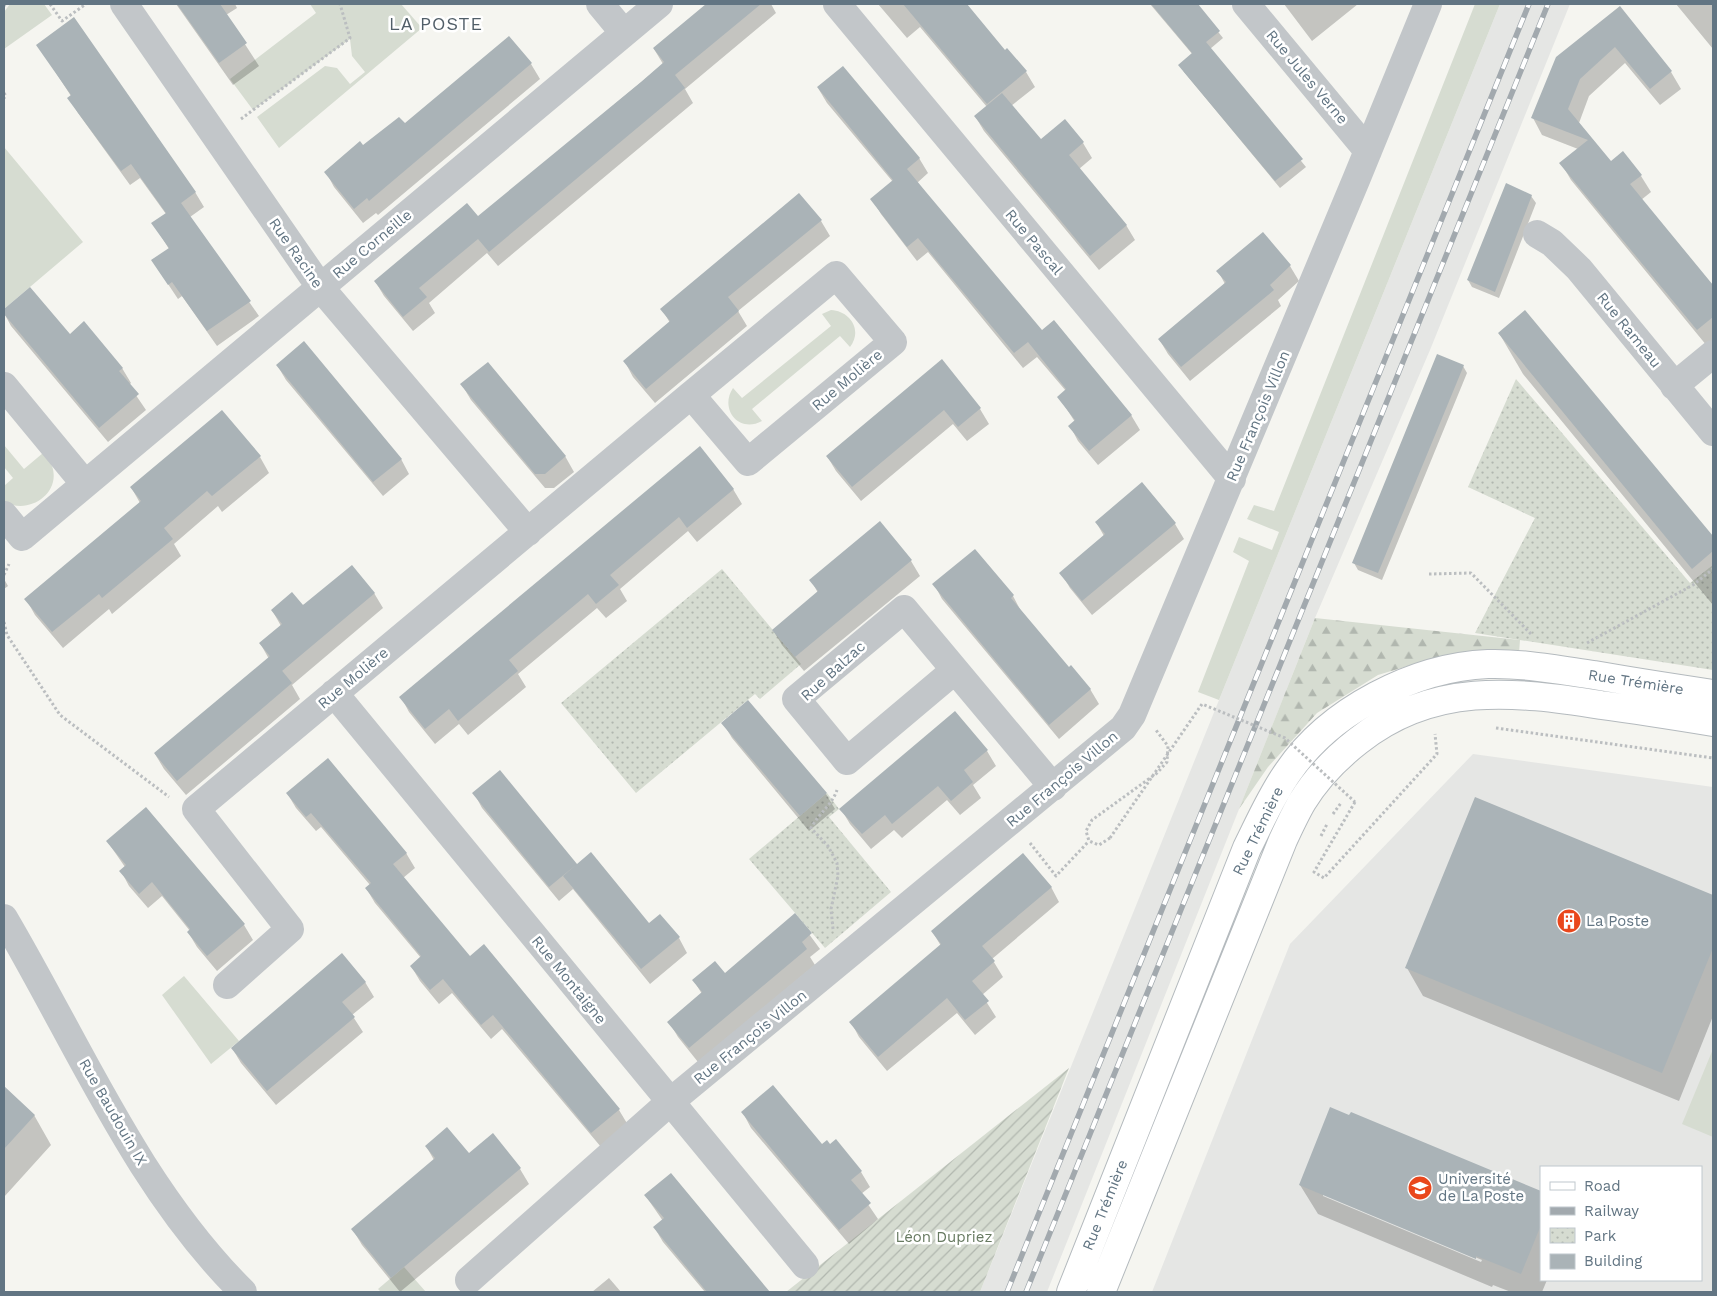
<svg xmlns="http://www.w3.org/2000/svg" width="1717" height="1296" font-family="'Work Sans',sans-serif">
<style>
.built{fill:#e5e6e4;fill-rule:evenodd}
.grass{fill:#d6dcd1}
.forest{fill:url(#forest-firs)}
.park{fill:url(#park-dots)}
.garden{fill:url(#garden-furrows)}
.shadow{fill:#0003;fill-rule:evenodd}
.building{fill:#aab3b7}
.lines{fill:none;stroke-linecap:round;stroke-linejoin:round}
.secondary-casing{stroke:#b4babe;stroke-width:30}
.path{stroke:#bbbec0;stroke-width:3;stroke-dasharray:2.5 2.5;stroke-linecap:butt}
.minor{stroke:#c2c6c9;stroke-width:28}
.secondary{stroke:#fff;stroke-width:28}
.rail-casing{stroke:#a2a9ae;stroke-width:5.5}
.rail{stroke:#fff;stroke-width:4;stroke-dasharray:11;stroke-linecap:butt}
.path-bridge{stroke:#bbbec0;stroke-width:3;stroke-dasharray:2.5 2.5;stroke-linecap:butt}
.labels{text-anchor:middle;stroke-width:5;stroke-linejoin:round;paint-order:stroke}
.street-label{font-size:15px;fill:#627583;stroke:#fff}
.poi-label{font-size:15px;fill:#627583;stroke:#fff;text-anchor:start}
.park-label{font-size:15px;fill:#677a61;stroke:#fff}
.quarter-label{font-size:18px;letter-spacing:1px;fill:#515e68;stroke:#fff}
</style>
<defs>
<pattern id="forest-firs" width="22" height="20" patternUnits="userSpaceOnUse" patternTransform="scale(1.25)"><rect width="22" height="20" fill="#d6dcd1"/><path d="M5 1l3.5 6h-7zM16 11l3.5 6h-7z" fill="#b1b7af"/></pattern>
<pattern id="park-dots" width="8" height="8" patternUnits="userSpaceOnUse" patternTransform="scale(1.25)"><rect width="8" height="8" fill="#d6dcd1"/><path d="M2 2h.1M6 6h.1" fill="none" stroke="#b1b7af" stroke-width="1.8" stroke-linecap="round"/></pattern>
<pattern id="garden-furrows" width="10" height="10" patternUnits="userSpaceOnUse" patternTransform="scale(1.25)"><rect width="10" height="10" fill="#d6dcd1"/><path d="M-1 1l2-2M0 10L10 0M9 11l2-2" fill="none" stroke="#b1b7af"/></pattern>
</defs>
<rect width="100%" height="100%" fill="#f5f5f0"/>
<path class="built" d="M1500,4H1570L1430,350L1315,618L1047,1292H980Z
M1473,754L1713,787V1292H1152L1290,944ZM1541,1167H1701V1280H1541Z"/>
<path class="grass" d="M10,4H44L52,15L4,49V12Z
M310,4H401L422,28L279,148L257,117L325,66L337,68L350,84L365,72L352,56L350,39L253,110L230,79L316,13Z
M1475,4H1500L1219,700L1198,692L1249,561L1233,552L1239,537L1272,550L1279,532L1247,519L1254,505L1274,511Z
M4,147L83,242L4,309Z
M831,310C850,311 863,330 850,347L840,336L752,409L762,421C739,434 719,409 733,388L742,398L831,326L822,314Z
M4,445L24,469L43,453C46,457 50,462 52,466C62,495 26,516 4,501V486L13,478L4,467Z
M184,976L239,1041L211,1064L162,995Z
M1713,1049V1137L1682,1124Z
M404,1267L426,1292H381L378,1289Z"/>
<path class="forest" d="M1315,618L1520,640L1519,653L1480,652L1431,659L1378,675L1317,713L1268,767L1239,809Z"/>
<path class="park" d="M1516,379L1690,583L1713,565V670L1475,633L1535,518L1468,487Z
M722,569L801,664L760,699L755,694L636,793L561,703Z
M827,793L839,809L829,817L891,892L825,948L749,859Z"/>
<path class="garden" d="M1069,1068L980,1292H786Z"/>
<path class="shadow" d="M176,4H235L237,8L226,15L259,66L233,85Z
M708,4H771L776,13L685,89L693,103L498,266L487,253L429,303L435,313L413,331L384,296L375,281L478,218L663,64L654,49Z
M878,4H958L1005,52L1007,50L1026,72L1035,87L1011,106L1041,141L1065,121L1083,143L1092,158L1079,169L1126,225L1135,240L1099,270L984,131L975,116L987,107L920,27L907,38Z
M1150,4H1196L1223,38L1210,49L1306,167L1280,188L1184,72L1180,65L1193,55Z
M1284,4H1358L1312,41Z
M1676,4H1713V49Z
M1620,8L1671,72L1681,89L1660,105L1625,63L1589,96L1579,123L1611,163L1641,176L1651,192L1641,200L1713,288V341L1707,346L1571,180L1561,163L1578,149L1542,135L1533,118Z
M509,38L531,64L540,79L378,215L376,213L363,223L334,187L326,172L363,147L405,125Z
M38,45L195,192L204,207L190,217L259,316L217,346L182,296L178,299L152,260L169,249L153,223L166,214L140,178L130,185L78,113L69,98L71,96Z
M818,88L919,158L928,173L917,183L1042,332L1131,415L1140,430L1098,465L1078,441L1070,426L1075,422L1059,397L1066,391L1037,357L1023,368L928,252L917,261L881,214L872,199L893,182L827,103Z
M799,195L821,221L830,236L738,311L747,326L655,403L633,377L625,362L670,323L662,309Z
M1531,196L1536,203L1499,298L1472,287L1468,280Z
M1263,234L1290,266L1299,281L1278,300L1281,306L1190,381L1168,354L1159,339L1225,284L1218,271Z
M30,288L70,336L122,368L131,383L129,385L146,410L108,442L11,326L4,313V311Z
M1525,312L1713,538V605L1523,374L1499,333Z
M942,361L980,409L989,424L967,441L953,424L861,501L836,471L827,456Z
M277,365L401,459L409,474L383,496L286,380Z
M1463,366L1467,373L1382,580L1358,570L1354,563Z
M462,385L565,456L574,472L554,488H545L471,400Z
M700,448L733,489L742,504L697,542L688,531L620,589L627,601L606,618L597,608L518,674L526,687L468,735L459,724L435,744L409,712L401,697Z
M260,457L269,473L222,512L218,506L174,544L181,556L112,614L109,609L63,648L35,615L26,599L140,503L131,487Z
M1141,484L1175,524L1184,539L1092,615L1070,588L1061,573L1104,536L1096,522Z
M880,523L911,561L920,576L804,671L782,645L773,630L818,593L811,580Z
M4,579L8,586L4,589Z
M934,584L1013,596L1021,611L1069,669L1090,689L1099,704L1059,739L942,599Z
M374,593L383,608L292,685L300,699L186,795L164,769L155,754L269,659L260,643L281,626L272,610Z
M748,702L826,794L835,809L809,831L732,738L723,723Z
M955,713L987,751L996,766L973,785L981,798L960,815L947,800L902,838L894,830L871,849L850,824L841,809Z
M287,793L406,853L415,868L403,878L470,958L619,1110L628,1125L601,1147L502,1029L491,1039L452,993L439,1004L420,981L411,966L421,958L375,903L366,888L370,885L321,827L316,831L296,808Z
M474,793L576,864L649,925L660,916L679,938L687,953L650,984L573,889L559,901L482,808Z
M1475,799L1713,896V1016L1679,1101L1423,996L1407,968Z
M107,841L244,925L253,940L217,971L197,947L188,932L190,931L162,896L148,908L129,886L121,871L125,867Z
M1051,887L1059,902L992,959L1003,977L982,995L996,1017L975,1035L957,1013L887,1071L859,1037L851,1022L941,946L932,931Z
M795,915L820,949L810,957L815,965L698,1062L678,1037L669,1022L702,994L694,981L725,975Z
M365,982L374,997L352,1015L363,1032L276,1105L241,1063L232,1048Z
M4,1088L34,1115L51,1145L4,1197Z
M743,1113L821,1146L861,1172L870,1187L861,1194L878,1219L849,1244L751,1128Z
M426,1146L469,1155L520,1169L529,1184L400,1292L362,1245L353,1230L434,1160Z
M671,1174L769,1292H705L663,1242L654,1227L663,1221L645,1195Z
M1300,1185L1541,1192V1280H1547L1542,1292H1511L1493,1285L1492,1287L1318,1214ZM1323,1193L1482,1260L1481,1262L1323,1196Z
M609,1278L621,1292H592Z"/>
<path class="building" d="M177,4H220L247,43L219,63Z
M706,4H761L675,75L685,88L489,252L478,239L419,288L427,297L403,317L374,281L467,203L478,216L641,82L664,62L653,48Z
M903,4H967L1005,50L1007,48L1027,71L987,104Z
M1151,4H1198L1220,31L1206,42L1303,159L1275,181L1178,65L1192,53Z
M1620,6L1672,71L1650,89L1615,47L1580,79L1568,109L1611,161L1623,151L1642,175L1630,184L1713,285V317L1697,330L1559,163L1588,140L1531,118L1556,57Z
M74,17L196,192L181,203L251,301L207,331L172,282L168,285L151,260L169,248L151,223L166,213L131,164L121,171L67,98L71,95L36,45Z
M509,36L532,63L369,201L367,198L354,209L324,172L360,141L363,145L399,117L405,123Z
M843,66L920,158L907,169L926,192L1042,330L1054,320L1132,415L1089,451L1068,426L1075,420L1057,397L1066,389L1028,342L1014,353L918,238L907,247L870,199L893,180L817,87Z
M1002,93L1041,139L1065,119L1084,142L1069,155L1127,225L1090,256L974,116Z
M1506,183L1532,195L1495,292L1467,280Z
M799,193L822,220L728,297L739,311L646,389L623,361L670,321L660,309Z
M1263,232L1291,265L1270,285L1274,290L1181,367L1158,339L1226,282L1216,271Z
M30,287L70,334L84,321L123,368L119,371L139,394L99,428L4,314V309Z
M1525,310L1713,536V551L1692,569L1498,333Z
M304,341L402,459L373,482L276,365Z
M1437,354L1464,365L1378,573L1352,563Z
M942,359L981,408L958,427L944,410L852,487L826,456Z
M488,362L566,456L545,474H535L460,384Z
M222,410L261,456L212,496L207,491L164,528L173,539L102,598L99,594L52,632L24,599L141,501L130,487Z
M700,446L734,489L687,528L679,517L610,575L619,585L596,604L588,594L509,660L518,671L458,721L449,709L425,729L399,697Z
M1142,482L1176,523L1082,601L1059,573L1105,534L1095,522Z
M880,521L912,560L795,657L772,630L818,591L809,580Z
M975,549L1014,595L1011,598L1069,667L1071,665L1091,689L1049,725L932,584Z
M352,565L375,593L282,671L259,643L282,624L271,610L292,592L303,605Z
M270,656L292,683L177,781L154,753Z
M748,700L827,793L800,816L721,723Z
M955,711L988,750L964,770L973,782L951,801L938,786L892,824L885,815L862,834L839,809Z
M328,758L407,853L393,864L470,956L484,944L620,1109L591,1133L493,1015L481,1025L443,979L430,990L410,966L421,956L365,888L371,883L311,813L306,817L286,793Z
M500,770L577,864L549,887L472,793Z
M1475,797L1713,895V948L1662,1073L1405,968Z
M146,807L245,924L207,956L187,932L190,929L152,882L139,894L119,871L126,865L106,841Z
M591,852L649,923L660,914L680,937L641,969L563,876Z
M1023,853L1052,887L982,946L995,961L972,981L989,1001L965,1020L947,998L878,1057L849,1022L941,944L931,931Z
M795,913L812,933L802,942L807,949L689,1048L667,1022L702,992L692,980L715,961L725,973Z
M342,953L366,982L342,1002L355,1017L267,1091L231,1048Z
M773,1085L822,1144L827,1140L830,1144L836,1139L862,1171L851,1180L871,1203L839,1230L741,1112Z
M4,1086L35,1115L4,1149Z
M1330,1107L1349,1115L1351,1112L1541,1191V1225L1521,1274L1476,1256V1259L1299,1185Z
M447,1127L469,1153L493,1133L521,1168L391,1278L351,1229L435,1158L425,1146Z
M671,1173L710,1220L770,1292H707L653,1227L664,1218L644,1195Z"/>
<g class="lines">
<defs>
<path id="secondary" d="M1071,1292L1247,848C1260,822 1271,796 1288,772C1330,710 1415,667 1488,664C1523,663 1559,670 1594,675C1633,682 1673,688 1713,694
M1101,1292L1283,840C1289,827 1295,814 1302,802C1316,779 1336,758 1358,741C1432,682 1513,691 1601,705C1638,710 1676,716 1713,722"/>
</defs>
<use href="#secondary" class="secondary-casing"/>
<path class="path" d="M50,4L62,21L86,4
M4,6L5,4
M4,93L6,96L4,98
M241,119L350,38L340,4
M1429,574L1471,573L1532,635
M4,575L9,564
M4,622L7,635L60,715L169,797
M1587,643L1693,585L1713,569
M1496,728L1713,758
M1355,802L1314,872L1324,878L1437,754L1435,734
M1333,814L1341,803
M1321,836L1327,824
M1110,838L1099,845L1089,841L1086,831L1092,820L1157,773L1167,762L1168,746L1156,730
M1030,843L1056,876L1089,841
M833,929L831,909L838,876L837,863L828,846L811,828C819,813 832,805 837,790"/>
<path class="minor" d="M124,4L320,287L528,532
M600,4L624,33
M837,4L1232,479
M1246,4L1368,151
M1537,234L1552,243L1579,269L1713,432
M4,386L85,484
M1674,386L1713,354
M4,515L22,537L659,4
M955,670L847,761L796,699L904,609L1053,787
M334,693L805,1265
M4,918C79,1045 137,1187 243,1292
M227,985L290,929L196,809L691,395L748,462L893,342L836,275L691,395
M469,1280L670,1102L1123,728L1132,715L1356,180L1428,4"/>
<use href="#secondary" class="secondary"/>
<defs>
<path id="rail" d="M1007,1292L1529,4
M1026,1292L1548,4"/>
</defs>
<use href="#rail" class="rail-casing"/>
<use href="#rail" class="rail"/>
<path class="path-bridge" d="M1110,838L1202,704L1285,738L1355,802"/>
</g>
<defs>
<symbol id="building-disc" viewBox="-11 -11 22 22"><circle r="9.5" fill="#e9471c" stroke="#fff"/><path d="M-4-6H4V6H1V3H-1V6H-4ZM-2.5-4.3h1.7v1.8h-1.7ZM.8-4.3h1.7v1.8H.8ZM-2.5-1h1.7V.8h-1.7ZM.8-1h1.7V.8H.8Z" fill="#fff"/></symbol>
<symbol id="university-disc" viewBox="-11 -11 22 22"><circle r="9.5" fill="#e9471c" stroke="#fff"/><path d="M0-5L7-2L0 1L-7-2ZM-4 1L0 2.5L4 1V4Q0 6-4 4Z" fill="#fff"/></symbol>
</defs>
<g fill-rule="evenodd">
<use href="#building-disc" x="1555" y="907" width="28" height="28"/>
<use href="#university-disc" x="1406" y="1174" width="28" height="28"/>
</g>
<g class="labels">
<g class="street-label">
<text transform="translate(1307 77) rotate(50)" y="5">Rue Jules Verne</text>
<text transform="translate(1034 242) rotate(50)" y="5">Rue Pascal</text>
<text transform="translate(372 244) rotate(-40)" y="5">Rue Corneille</text>
<text transform="translate(296 253) rotate(55)" y="5">Rue Racine</text>
<text transform="translate(1629 330) rotate(51)" y="5">Rue Rameau</text>
<text transform="translate(847 380) rotate(-40)" y="5">Rue Molière</text>
<text transform="translate(1258 416) rotate(-67)" y="5">Rue François Villon</text>
<text transform="translate(833 671) rotate(-42)" y="5">Rue Balzac</text>
<text transform="translate(353 678) rotate(-40)" y="5">Rue Molière</text>
<text transform="translate(1636 682) rotate(9)" y="5">Rue Trémière</text>
<text transform="translate(1062 779) rotate(-40)" y="5">Rue François Villon</text>
<text transform="translate(1258 831) rotate(-64)" y="5">Rue Trémière</text>
<text transform="translate(569 980) rotate(51)" y="5">Rue Montaigne</text>
<text transform="translate(750 1037) rotate(-39)" y="5">Rue François Villon</text>
<text transform="translate(113 1112) rotate(60)" y="5">Rue Baudouin IX</text>
<text transform="translate(1105 1205) rotate(-68)" y="5">Rue Trémière</text>
</g>
<g class="poi-label">
<text x="1586" y="926">La Poste</text>
<text x="1438" y="1184">Université<tspan x="1438" dy="17">de La Poste</tspan></text>
</g>
<g class="park-label">
<text x="944" y="1242">Léon Dupriez</text>
</g>
<g class="quarter-label">
<text x="436" y="30">LA POSTE</text>
</g>
</g>
<rect width="1717" height="1296" fill="none" stroke="#627583" stroke-width="10"/>
<rect x="1540" y="1166" width="162" height="115" fill="#ffffff" stroke="#c0c8cd"/>
<rect x="1550" y="1182" width="25" height="8" fill="#ffffff" stroke="#c0c8cd"/>
<text x="1584" y="1191" font-size="15" fill="#627583">Road</text>
<rect x="1550" y="1207" width="25" height="8" fill="#a2a9ae" stroke="#c0c8cd"/>
<text x="1584" y="1216" font-size="15" fill="#627583">Railway</text>
<rect x="1550" y="1228" width="25" height="15" fill="url(#park-dots)" stroke="#c0c8cd"/>
<text x="1584" y="1241" font-size="15" fill="#627583">Park</text>
<rect x="1550" y="1254" width="25" height="15" fill="#aab3b7" stroke="#c0c8cd"/>
<text x="1584" y="1266" font-size="15" fill="#627583">Building</text>
</svg>
